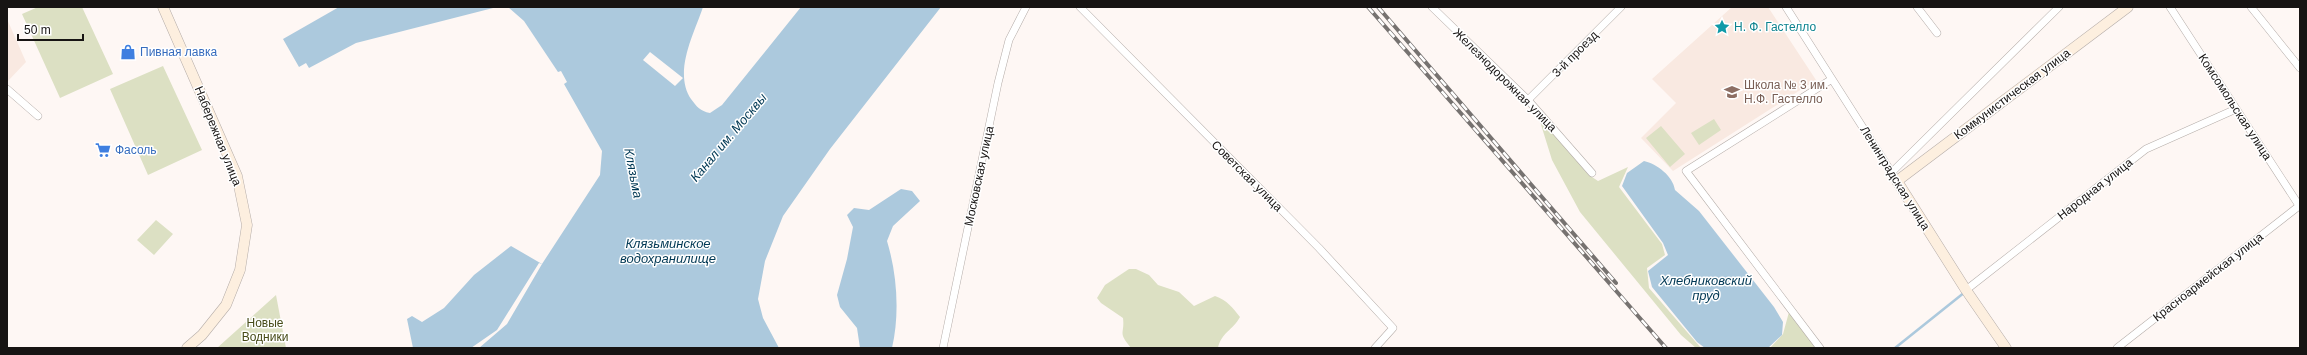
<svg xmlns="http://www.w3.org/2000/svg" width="2307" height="355" font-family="Helvetica,sans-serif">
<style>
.built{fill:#f9e9e1}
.green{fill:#dce0c3}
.water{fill:#acc9dd}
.pier{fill:#fef7f4}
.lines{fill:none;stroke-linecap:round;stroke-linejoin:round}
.stream{stroke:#acc9dd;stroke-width:2.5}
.street-casing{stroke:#b4aca8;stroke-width:8}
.secondary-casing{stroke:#b4aca8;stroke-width:11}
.street{stroke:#fff;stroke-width:7}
.secondary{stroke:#fdefdf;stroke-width:10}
.rail-casing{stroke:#767270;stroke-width:4}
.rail{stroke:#fff;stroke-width:2.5;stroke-dasharray:8;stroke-linecap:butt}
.labels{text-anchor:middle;stroke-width:3;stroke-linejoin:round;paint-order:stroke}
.culture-label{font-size:12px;fill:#0d838f;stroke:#fff;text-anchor:start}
.shop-label{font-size:12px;fill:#366cbe;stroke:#fff;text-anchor:start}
.street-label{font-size:12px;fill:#171413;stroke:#fff}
.education-label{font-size:12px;fill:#785e54;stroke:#fff;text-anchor:start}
.park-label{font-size:12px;fill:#474b18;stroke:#fff}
.water-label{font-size:13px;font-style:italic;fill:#003854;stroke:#fff}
</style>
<rect width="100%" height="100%" fill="#fef7f4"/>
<path class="built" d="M1732,7H1768L1816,80L1673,171L1641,138L1676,103L1652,79Z
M7,19L26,62L7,82Z"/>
<path class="green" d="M38,7H82L113,74L60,98L22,14Z
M163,66L202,150L148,175L110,89Z
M1538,115L1589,175L1598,181L1628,167L1619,187L1662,244L1665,255L1647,268L1649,288L1701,348H1696L1681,335L1580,212L1552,160Z
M1714,119L1721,130L1699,145L1691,133Z
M1661,126L1685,154L1670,167L1646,138Z
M156,220L173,234L154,255L137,240Z
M1129,269H1136L1149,275L1158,285L1179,292L1194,306L1215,296C1227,300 1233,308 1240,317C1233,330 1221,333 1218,348H1131C1117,331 1125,335 1123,318L1101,303L1097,298L1105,285Z
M276,295L286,348H217Z
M1789,312L1816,348H1770L1783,334Z"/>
<path class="water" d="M339,7H497L356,43L309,68L306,63L299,67L283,39Z
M508,7H703C694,34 673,72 691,99C697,107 700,111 710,113L722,105L801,7H941L830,149L783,216L765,261L758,299L763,318L779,348H413L407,319L412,316L422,322L444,308L474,275L511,246L542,264L600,175L602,151L564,84L567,82L561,71L558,72L524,21Z
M1644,161C1657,164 1673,176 1675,190L1699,211L1774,307L1783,322L1782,335L1768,348H1705L1697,342L1652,287L1648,271L1668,255L1663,243L1622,186L1627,173Z
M901,189L912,191L920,201L893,226L887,241C897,274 900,313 892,348H860L857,328L840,307L837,295L847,259L853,227L847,215L854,208L869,210Z"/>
<path class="pier" d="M650,52L683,78L675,86L643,60Z
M539,263L542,264L507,324L479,348H471L497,330Z"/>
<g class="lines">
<path class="stream" d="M1895,348L1965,292"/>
<defs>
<path id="street" d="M1080,7L1319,248L1393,328L1375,348
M1432,7L1528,100L1592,173
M1786,7L1897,181
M1917,7L1937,33
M2170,7L2300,207
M2251,7L2300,68
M7,89L38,116
M1528,100L1621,7
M1892,172L2059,7
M1966,290L2146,149L2236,109
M943,348L998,83L1009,40L1026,7
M1820,348L1686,171L1832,79
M2117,348L2299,206"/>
<path id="secondary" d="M163,7L237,176L247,225L240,270L226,305L202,335L187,348
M2006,348L1966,290L1897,181L2128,7"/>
</defs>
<use href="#street" class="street-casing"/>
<use href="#secondary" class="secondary-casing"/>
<use href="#street" class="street"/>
<use href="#secondary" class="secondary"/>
<defs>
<path id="rail" d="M1368,7L1666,348
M1378,7L1616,283"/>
</defs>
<use href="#rail" class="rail-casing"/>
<use href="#rail" class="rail"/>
</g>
<defs>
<symbol id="sight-bare" viewBox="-9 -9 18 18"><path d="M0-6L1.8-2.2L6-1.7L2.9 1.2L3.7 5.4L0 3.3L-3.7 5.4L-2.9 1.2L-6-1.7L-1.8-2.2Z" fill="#0f9aa8" stroke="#fff" stroke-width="2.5" paint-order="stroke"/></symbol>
<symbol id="shop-bare" viewBox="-9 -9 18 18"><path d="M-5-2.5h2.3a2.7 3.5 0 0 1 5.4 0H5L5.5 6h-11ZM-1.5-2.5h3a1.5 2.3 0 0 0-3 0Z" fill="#3f7fe0" stroke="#fff" stroke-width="2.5" paint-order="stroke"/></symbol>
<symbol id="school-bare" viewBox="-9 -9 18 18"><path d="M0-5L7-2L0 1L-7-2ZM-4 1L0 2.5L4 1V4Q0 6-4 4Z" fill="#8d6e63" stroke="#fff" stroke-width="2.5" paint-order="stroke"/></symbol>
<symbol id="supermarket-bare" viewBox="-9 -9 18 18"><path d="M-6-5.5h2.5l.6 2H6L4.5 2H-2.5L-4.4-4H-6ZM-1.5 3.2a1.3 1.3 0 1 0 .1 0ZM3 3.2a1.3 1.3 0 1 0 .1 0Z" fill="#3f7fe0" stroke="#fff" stroke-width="2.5" paint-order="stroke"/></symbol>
</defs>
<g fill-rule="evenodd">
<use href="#sight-bare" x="1711" y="16" width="22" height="22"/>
<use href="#shop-bare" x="117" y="41" width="22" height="22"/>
<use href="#school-bare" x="1721" y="81" width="22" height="22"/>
<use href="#supermarket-bare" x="92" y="139" width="22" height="22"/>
</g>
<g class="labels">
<g class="culture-label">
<text x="1734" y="31">Н. Ф. Гастелло</text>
</g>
<g class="shop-label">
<text x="140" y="56">Пивная лавка</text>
<text x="115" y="154">Фасоль</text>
</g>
<g class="street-label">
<text transform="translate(1575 54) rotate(-45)" y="4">3-й проезд</text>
<text transform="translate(1505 80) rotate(45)" y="4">Железнодорожная улица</text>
<text transform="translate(2012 94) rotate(-37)" y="4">Коммунистическая улица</text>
<text transform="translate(2235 107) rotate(57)" y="4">Комсомольская улица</text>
<text transform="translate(218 136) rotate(68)" y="4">Набережная улица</text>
<text transform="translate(979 176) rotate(-78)" y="4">Московская улица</text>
<text transform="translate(1247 176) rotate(45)" y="4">Советская улица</text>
<text transform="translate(1895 178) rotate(58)" y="4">Ленинградская улица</text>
<text transform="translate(2095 189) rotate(-38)" y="4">Народная улица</text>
<text transform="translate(2208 277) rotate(-38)" y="4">Красноармейская улица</text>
</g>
<g class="education-label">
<text x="1744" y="89">Школа № 3 им.<tspan x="1744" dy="14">Н.Ф. Гастелло</tspan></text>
</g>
<g class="park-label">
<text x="265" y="327">Новые<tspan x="265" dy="14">Водники</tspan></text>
</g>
<g class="water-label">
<text transform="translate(728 137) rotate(-50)" y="5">Канал им. Москвы</text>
<text transform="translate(634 173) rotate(79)" y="5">Клязьма</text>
<text x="668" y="248">Клязьминское<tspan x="668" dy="15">водохранилище</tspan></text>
<text x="1706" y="285">Хлебниковский<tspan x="1706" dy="15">пруд</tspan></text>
</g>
</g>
<rect width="2307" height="355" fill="none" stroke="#171413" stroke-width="16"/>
<path d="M18 34v6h65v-6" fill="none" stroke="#171413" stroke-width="2"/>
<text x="24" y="34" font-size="12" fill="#171413" stroke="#ffffff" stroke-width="3" paint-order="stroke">50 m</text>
</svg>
